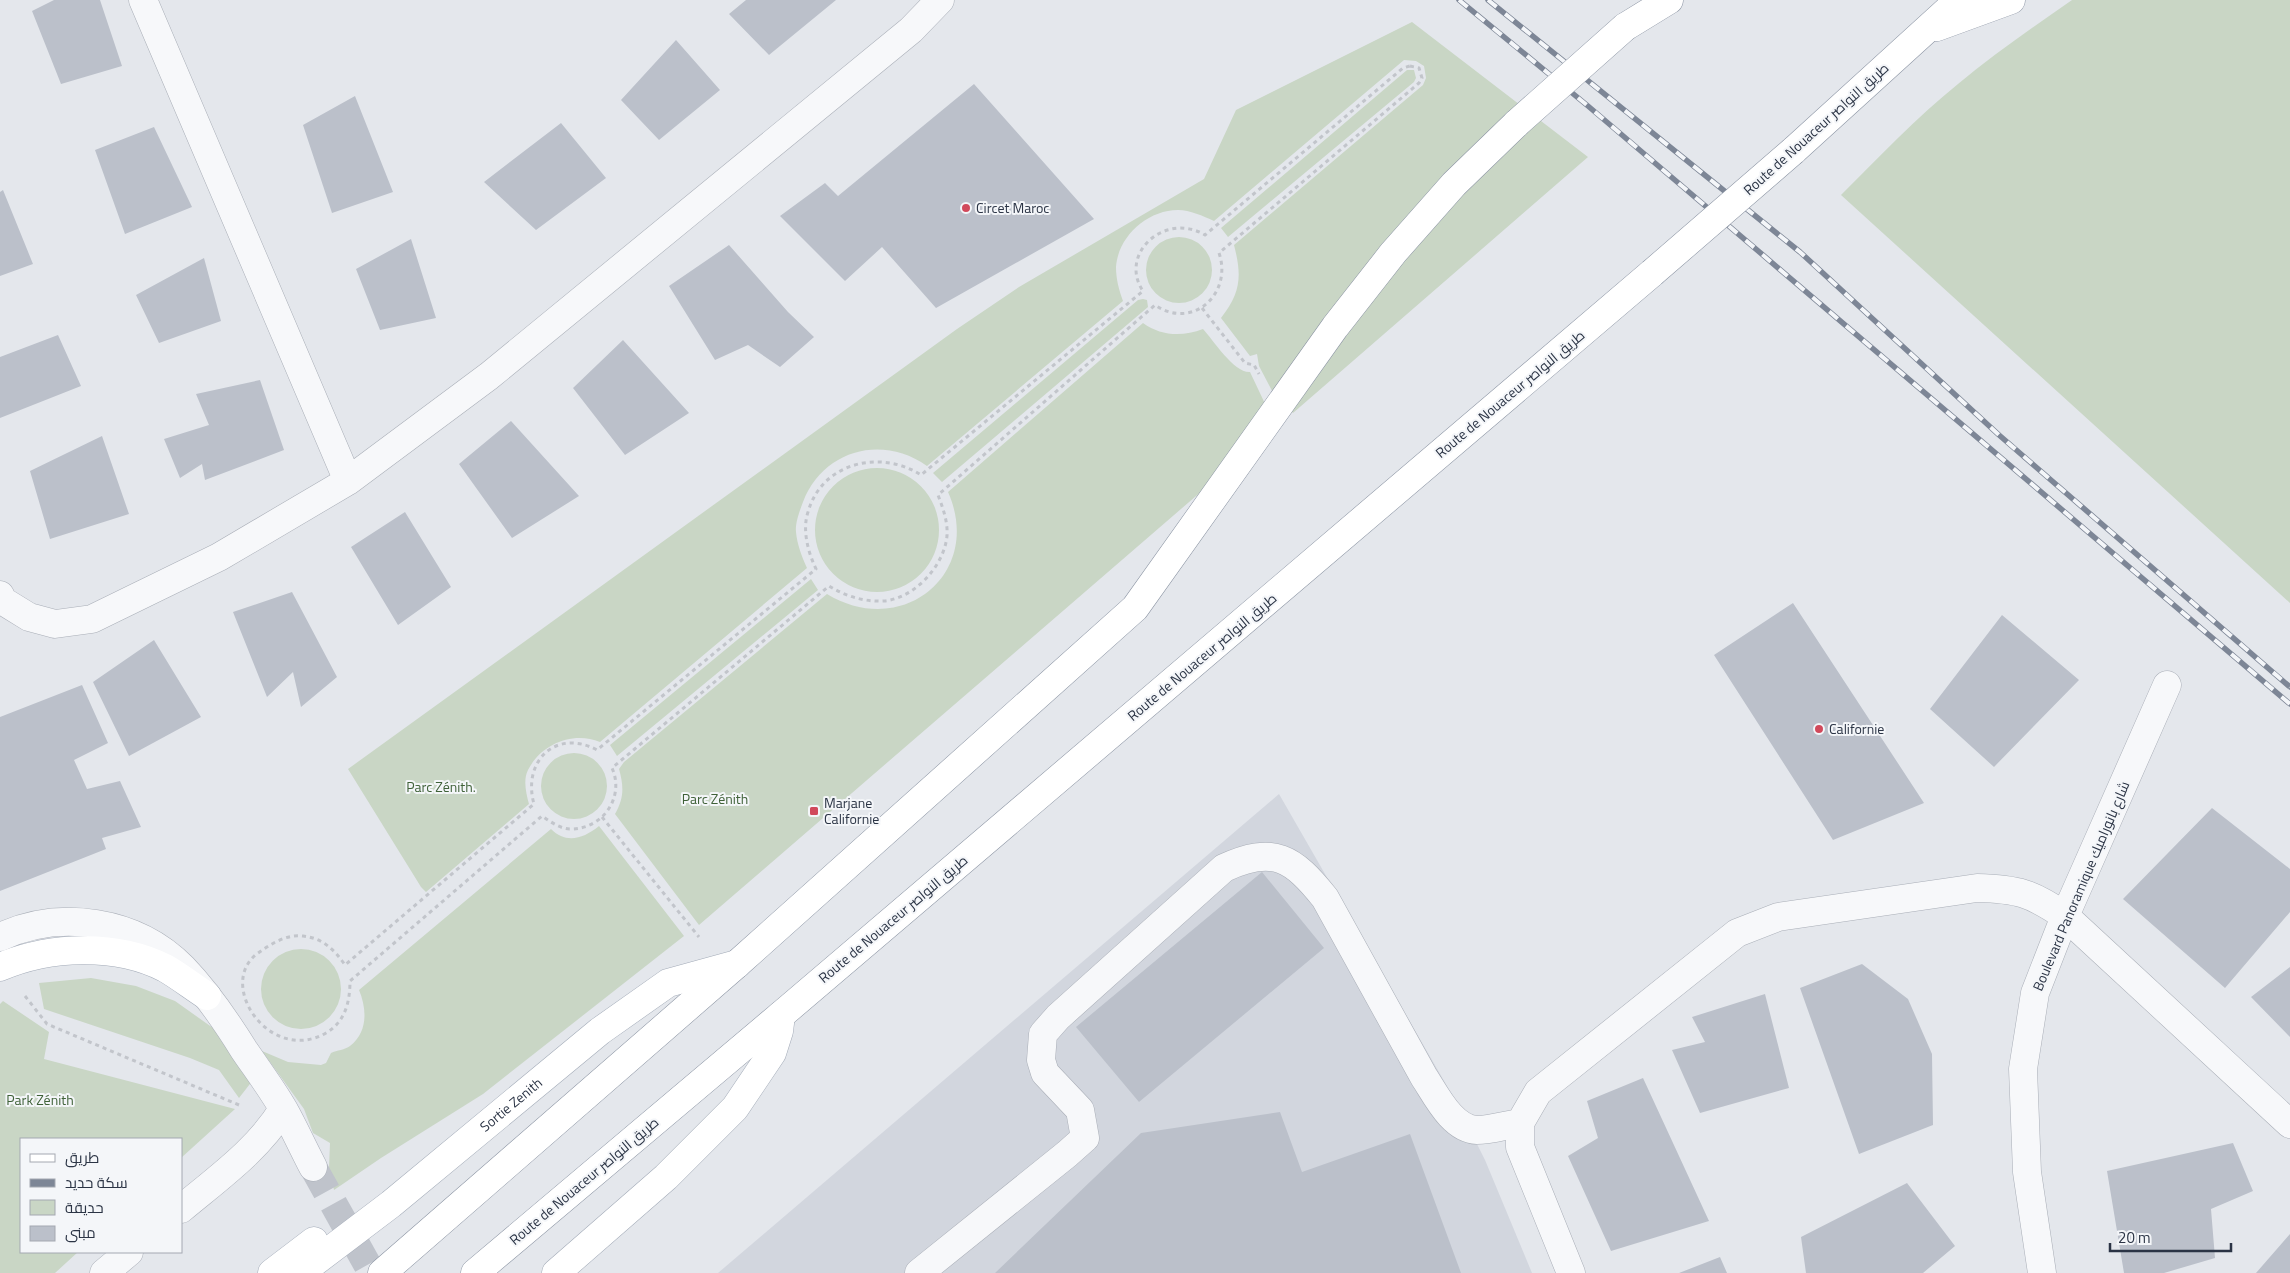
<svg xmlns="http://www.w3.org/2000/svg" width="2290" height="1273" font-family="'Titillium Web',Cairo,sans-serif">
<style>
.built{fill:#d2d6de}
.green{fill:#c9d6c5}
.building{fill:#bbc0ca}
.lines{fill:none;stroke-linecap:round;stroke-linejoin:round}
.minor-tunnel{stroke:#bfc3cb;stroke-width:28;stroke-dasharray:28 14;stroke-linecap:butt}
.minor-casing{stroke:#a9aeb7;stroke-width:29}
.major-casing{stroke:#a3abb8;stroke-width:29}
.highway-casing{stroke:#8b94a3;stroke-width:29}
.path{stroke:#c2c5cb;stroke-width:3;stroke-dasharray:4 4;stroke-linecap:butt}
.minor{stroke:#f7f8fa;stroke-width:28}
.major{stroke:#fff;stroke-width:28}
.highway{stroke:#fff;stroke-width:28}
.rail-casing{stroke:#7d8696;stroke-width:5.5}
.rail{stroke:#f4f6f9;stroke-width:4;stroke-dasharray:11;stroke-linecap:butt}
.highway-bridge-casing{stroke:#8b94a3;stroke-width:29;stroke-linecap:butt}
.highway-bridge{stroke:#fff;stroke-width:28}
.poi-dot{fill:#d1495b;stroke:#f4f6f9;stroke-width:2}
.labels{text-anchor:middle;stroke-width:4;stroke-linejoin:round;paint-order:stroke}
.street-label{font-size:14px;fill:#2b3445;stroke:#f4f6f9}
.poi-label{font-size:14px;fill:#2b3445;stroke:#f4f6f9;text-anchor:start}
.park-label{font-size:14px;fill:#3f6138;stroke:#f4f6f9}
</style>
<rect width="100%" height="100%" fill="#e4e7ec"/>
<path class="built" d="M1279,794L1455,1100L1485,1160L1532,1273H718Z"/>
<path class="green" d="M2072,0H2290V603L1841,195C1879,157 1916,118 1958,84C1994,54 2033,27 2072,0Z
M1412,22L1588,157L1293,413L1287,406L1281,408L1259,366L1257,354L1250,356L1221,318C1241,292 1242,276 1234,245L1423,85L1426,78L1424,66L1416,61L1404,60L1214,221C1203,216 1190,210 1178,210C1147,210 1118,237 1116,267C1116,279 1119,290 1123,301L927,466C882,434 823,450 803,502C800,510 795,523 796,532C797,544 802,557 807,568L600,742C573,731 541,744 528,770C523,780 526,793 529,804L426,892L421,887L348,769L957,329L1019,287L1204,179L1236,110Z
M1407,70H1414L1416,78L1414,82L1228,237L1221,228Z
M1146 270a33 33 0 1 1 66 0a33 33 0 1 1-66 0Z
M1143,299L1147,300L1148,307L942,482L933,473L1138,300Z
M1143,323C1161,336 1182,337 1203,329C1214,341 1234,373 1250,372L1276,427L699,925L615,814C624,798 624,787 619,769L624,762L827,594C903,640 984,573 948,492Z
M815 530a62 62 0 1 1 124 0a62 62 0 1 1-124 0Z
M811,579L818,590L617,756L610,745Z
M541 786a33 33 0 1 1 66 0a33 33 0 1 1-66 0Z
M599,826L684,936L483,1094L381,1158L334,1190L329,1168L330,1143L313,1133L304,1109L262,1051L288,1062L321,1065L326,1063L331,1053C337,1050 345,1050 350,1046C368,1032 367,1009 359,990L551,829C566,844 583,839 599,826Z
M261 989a40 40 0 1 1 80 0a40 40 0 1 1-80 0Z
M91,978L136,986L175,1001L213,1028L253,1080L239,1098L219,1070L190,1058L44,1009L39,983Z
M3,1001L49,1032L44,1059L235,1109L181,1158V1139H21V1252H78L55,1273H0V1004Z"/>
<path class="building" d="M54,0H100L122,66L61,84L32,11Z
M746,0H836L769,55L729,14Z
M676,40L720,90L659,140L621,100Z
M974,84L1094,219L936,308L882,247L845,281L780,216L825,183L838,196Z
M355,96L393,192L332,213L303,125Z
M561,123L606,178L536,230L484,182Z
M154,127L192,207L125,234L95,150Z
M3,190L33,264L0,276V192Z
M411,239L436,318L380,330L356,269Z
M729,245L788,312L814,337L780,367L748,345L715,360L669,286Z
M204,258L221,321L159,343L136,295Z
M58,335L81,386L0,418V357Z
M623,340L689,413L625,455L573,388Z
M260,380L284,450L205,480L202,464L180,478L164,439L209,425L196,394Z
M511,421L579,496L512,538L459,464Z
M102,436L129,514L50,539L30,471Z
M405,512L451,587L398,625L351,547Z
M292,592L337,677L301,707L293,672L267,697L233,612Z
M1793,603L1924,803L1833,840L1714,655Z
M2002,615L2079,680L1994,767L1930,709Z
M154,640L201,717L129,756L93,682Z
M82,685L108,743L74,760L87,789L120,781L141,827L102,838L106,849L0,891V717Z
M2212,808L2290,869V912L2225,988L2123,899Z
M1262,872L1324,948L1139,1102L1076,1027Z
M1862,964L1908,999L1932,1054L1933,1125L1859,1154L1800,988Z
M2290,967V1037L2251,997Z
M1765,994L1789,1088L1700,1113L1672,1050L1705,1042L1692,1017Z
M1643,1078L1709,1221L1611,1251L1568,1156L1598,1138L1587,1101Z
M1280,1112L1302,1172L1410,1134L1461,1273H995L1141,1133Z
M2233,1143L2253,1191L2211,1209L2215,1258L2164,1273H2124L2107,1171Z
M1907,1183L1955,1246L1923,1273H1806L1801,1237Z
M2290,1234V1273H2256Z
M1720,1257L1727,1273H1679Z"/>
<g class="lines">
<path class="minor-tunnel" d="M313,1167L372,1273"/>
<defs>
<path id="minor" d="M143,0L348,481
M0,595L3,601L29,617L55,624L92,619L219,557L348,481L489,376L911,30L940,0
M0,937C60,909 136,920 183,968C206,992 226,1021 244,1050C257,1069 272,1089 284,1110C294,1128 303,1148 313,1167
M181,1209C218,1178 258,1150 283,1109
M104,1273L129,1252
M919,1273L1067,1154L1085,1138L1080,1110L1045,1073L1041,1060L1043,1034L1058,1017L1224,868C1274,845 1293,858 1325,898L1424,1077C1436,1095 1452,1129 1477,1130C1491,1130 1506,1125 1520,1123
M1571,1273L1520,1147V1123L1538,1092L1737,933L1778,917L1977,888C2018,889 2031,893 2065,916L2290,1124
M2042,1273L2027,1172L2023,1069L2035,993L2065,916L2167,685"/>
<g id="major">
<path d="M0,967C49,946 116,943 165,968C179,976 193,987 207,996"/>
<path d="M272,1273L314,1241"/>
<path id="s1" d="M300,1273L391,1204L600,1031L668,983L737,964"/>
<path d="M556,1273L666,1177L735,1108L772,1053L779,1031L781,1015"/>
</g>
<path id="highway" d="M1625,27L1669,0
M1937,27L2011,0
M1793,151L1959,0
M382,1273L737,964L1135,608L1335,327L1393,253L1454,184L1517,123
M475,1273L781,1015L1652,273"/>
</defs>
<use href="#minor" class="minor-casing"/>
<use href="#major" class="major-casing"/>
<use href="#highway" class="highway-casing"/>
<path class="path" d="M1410,66L1419,68L1422,78L1419,83L1219,253C1233,293 1193,331 1155,305L938,495C943,508 948,522 947,536C944,566 915,598 884,601C864,602 845,596 829,586L612,768C625,797 603,829 571,829C560,829 551,822 542,816L350,981C350,1002 345,1022 326,1033C270,1065 215,984 258,953C271,944 286,934 303,936C322,938 334,949 345,965L534,804C522,761 556,728 597,750L816,569C808,552 802,530 808,512C822,462 881,449 921,475L1143,291C1118,254 1165,211 1205,235L1403,68Z
M1202,308L1245,363L1254,365L1259,374
M602,817L699,937
M25,996L47,1024L239,1105"/>
<use href="#minor" class="minor"/>
<use href="#major" class="major"/>
<use href="#highway" class="highway"/>
<defs>
<path id="rail" d="M1459,0L1588,106L2290,704
M1488,0L1800,252L1999,435L2290,687"/>
</defs>
<use href="#rail" class="rail-casing"/>
<use href="#rail" class="rail"/>
<defs>
<path id="highway-bridge" d="M1517,123L1625,27
M1652,273L1793,151"/>
</defs>
<use href="#highway-bridge" class="highway-bridge-casing"/>
<use href="#highway-bridge" class="highway-bridge"/>
</g>
<g class="poi-dot">
<circle cx="966" cy="208" r="5"/>
<circle cx="1819" cy="729" r="5"/>
<rect x="809" y="806" width="10" height="10" rx="2.5"/>
</g>
<g class="labels">
<g class="street-label">
<text transform="translate(1816 129) rotate(-42)" y="5">Route de Nouaceur طريق النواصر</text>
<text transform="translate(1510 394) rotate(-40)" y="5">Route de Nouaceur طريق النواصر</text>
<text transform="translate(1202 657) rotate(-40)" y="5">Route de Nouaceur طريق النواصر</text>
<text transform="translate(2081 886) rotate(-67)" y="5">Boulevard Panoramique شارع بانوراميك</text>
<text transform="translate(893 919) rotate(-40)" y="5">Route de Nouaceur طريق النواصر</text>
<text dy="5" stroke="none"><textPath href="#s1" startOffset="270">Sortie Zenith</textPath></text>
<text transform="translate(584 1181) rotate(-40)" y="5">Route de Nouaceur طريق النواصر</text>
</g>
<g class="poi-label">
<text x="976" y="213">Circet Maroc</text>
<text x="1829" y="734">Californie</text>
<text x="824" y="808">Marjane<tspan x="824" dy="16">Californie</tspan></text>
</g>
<g class="park-label">
<text x="441" y="792">Parc Zénith.</text>
<text x="715" y="804">Parc Zénith</text>
<text x="40" y="1105">Park Zénith</text>
</g>
</g>
<rect x="20" y="1138" width="162" height="115" fill="#f4f6f9" stroke="#a4a8b1"/>
<rect x="30" y="1154" width="25" height="8" fill="#ffffff" stroke="#a4a8b1"/>
<text x="65" y="1163" font-size="15" fill="#2b3445">طريق</text>
<rect x="30" y="1179" width="25" height="8" fill="#7d8696" stroke="#a4a8b1"/>
<text x="65" y="1188" font-size="15" fill="#2b3445">سكة حديد</text>
<rect x="30" y="1200" width="25" height="15" fill="#c9d6c5" stroke="#a4a8b1"/>
<text x="65" y="1213" font-size="15" fill="#2b3445">حديقة</text>
<rect x="30" y="1226" width="25" height="15" fill="#bbc0ca" stroke="#a4a8b1"/>
<text x="65" y="1238" font-size="15" fill="#2b3445">مبنى</text>
<path d="M2110 1243v8h121v-8" fill="none" stroke="#2b3445" stroke-width="2.5"/>
<text x="2118" y="1243" font-size="15" fill="#2b3445" stroke="#f4f6f9" stroke-width="4" paint-order="stroke">20 m</text>
</svg>
